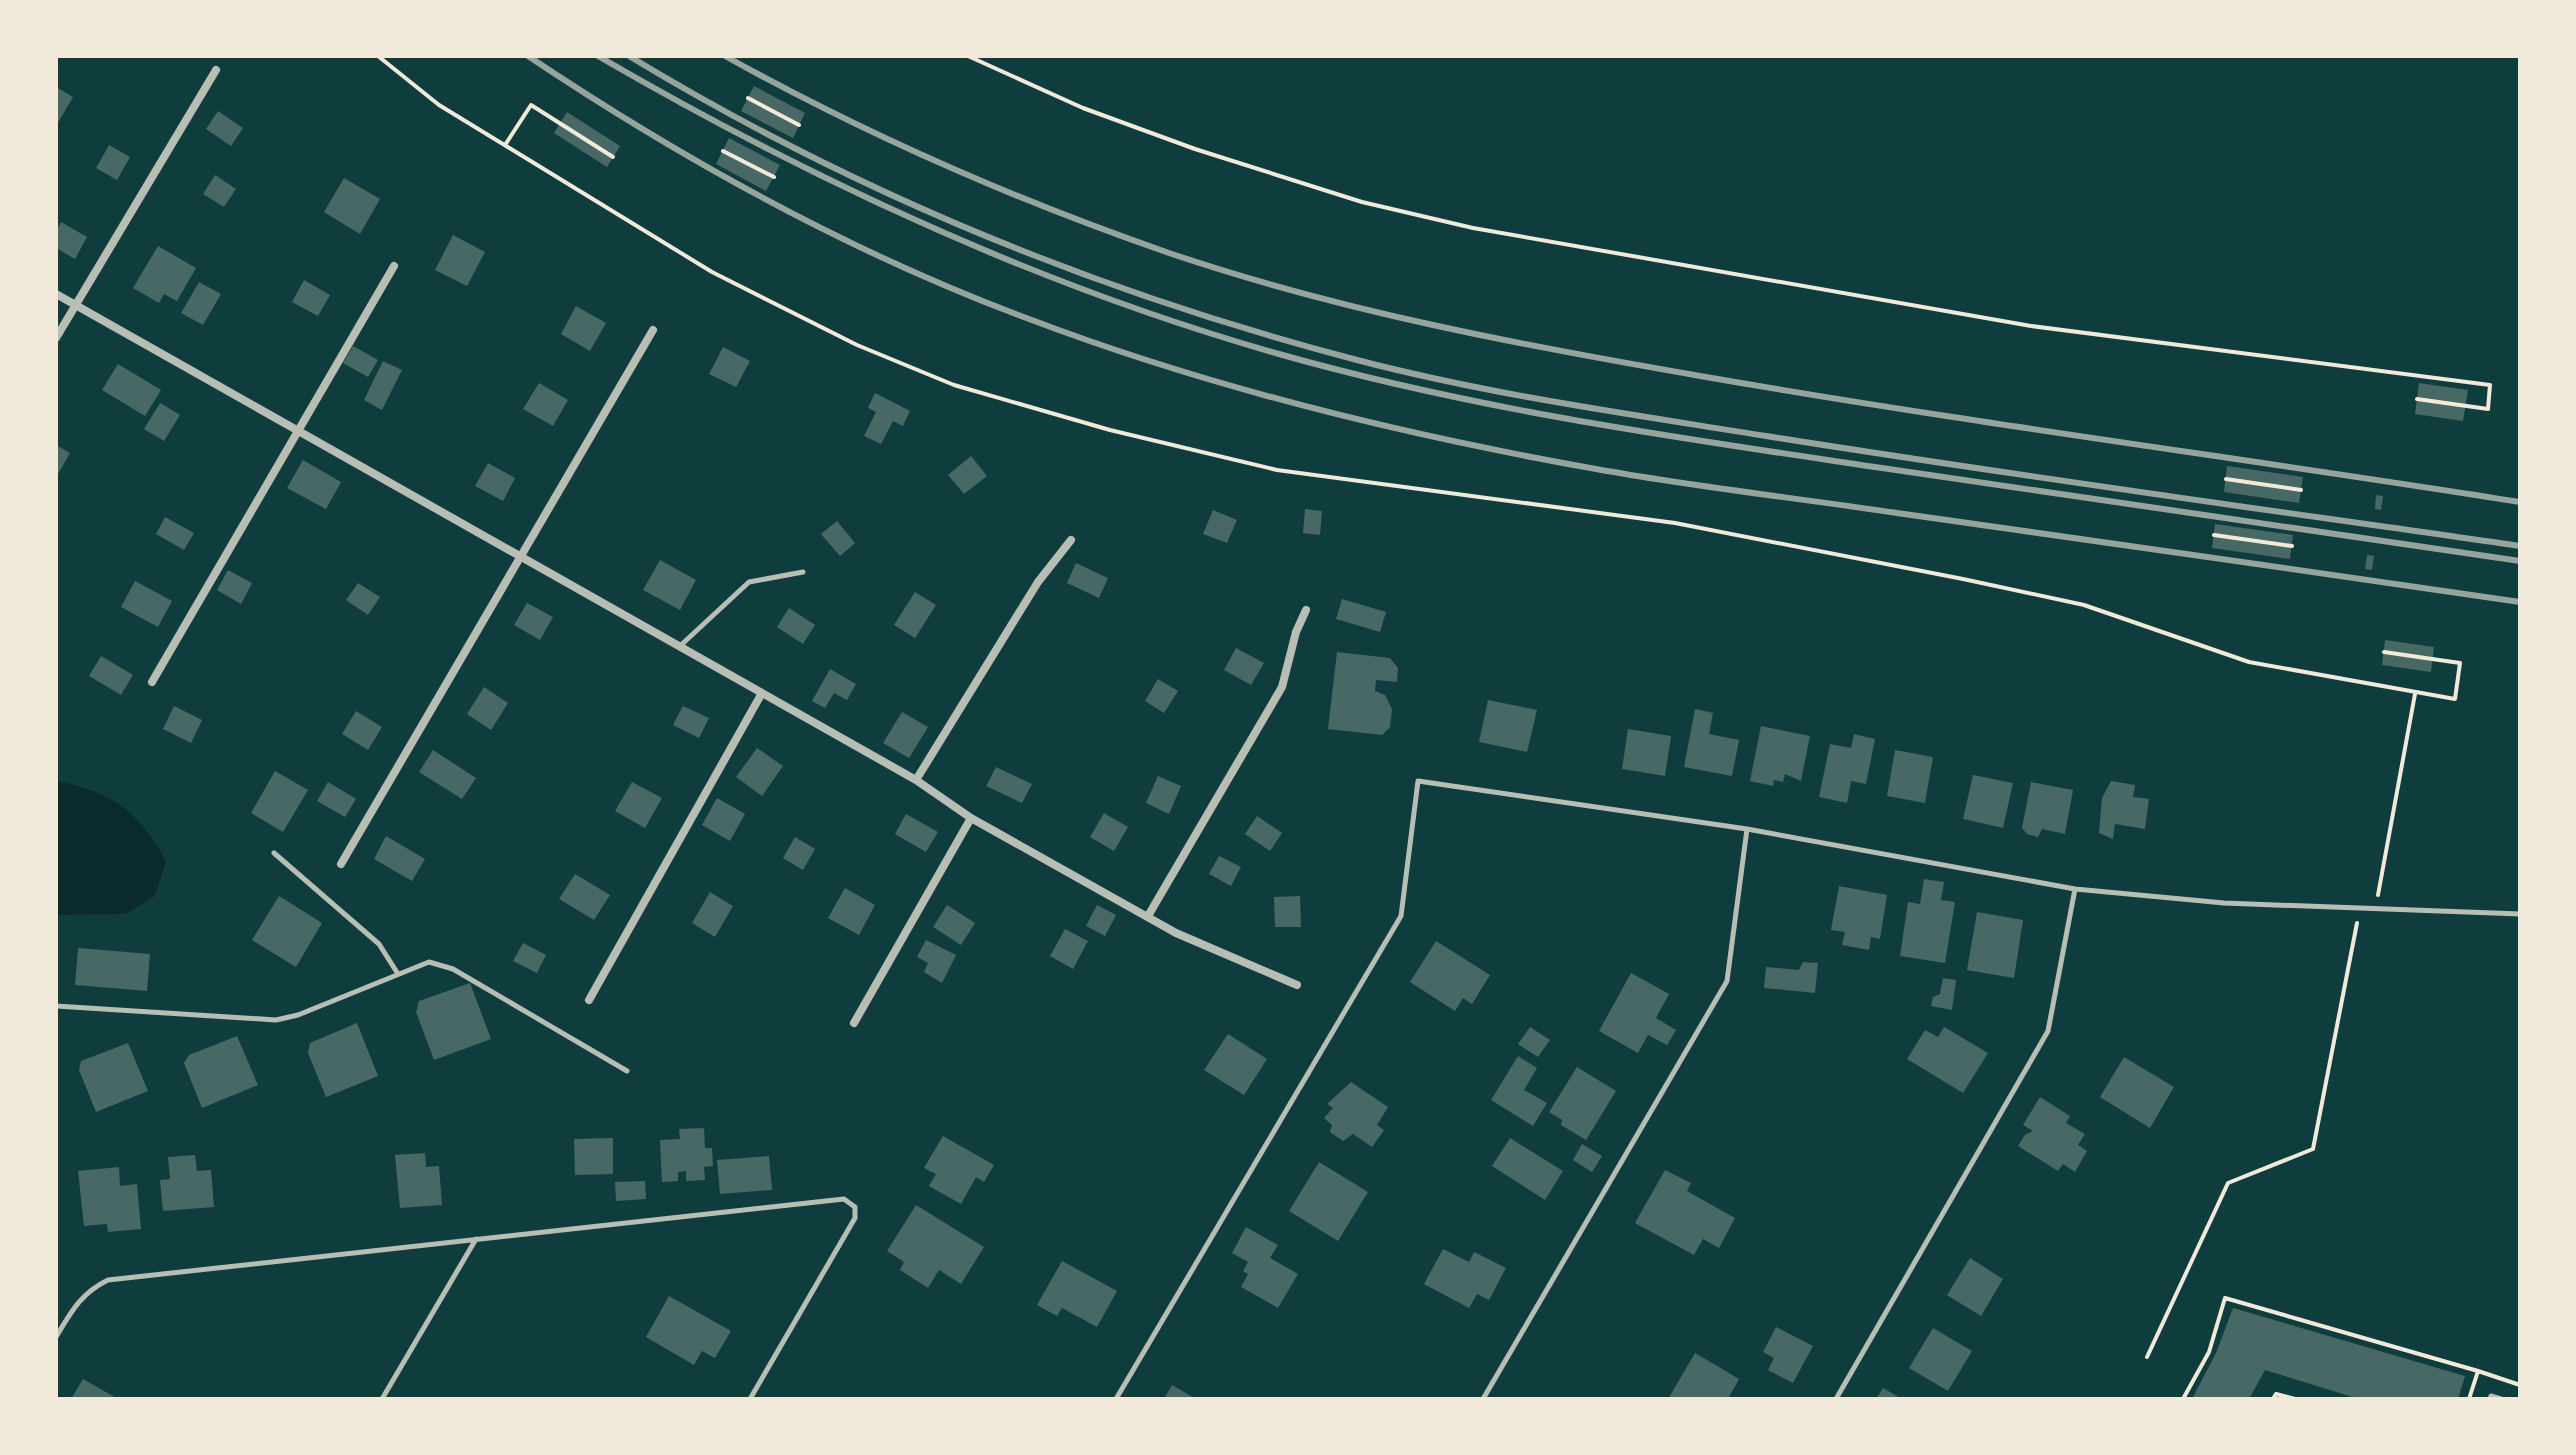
<svg xmlns="http://www.w3.org/2000/svg" width="2576" height="1455" font-family="Overpass,sans-serif">
<style>
.water{fill:#0a2a2b}
.building{fill:#486865}
.lines{fill:none;stroke-linecap:round;stroke-linejoin:round}
.path{stroke:#f1e9da;stroke-width:4}
.service{stroke:#b8beb3;stroke-width:5}
.minor{stroke:#b8beb3;stroke-width:8}
.rail{stroke:#97a49c;stroke-width:6}
</style>
<rect width="100%" height="100%" fill="#0f3d3e"/>
<path class="water" d="M56,781C114,793 138,811 166,861L155,896L125,914L56,915Z"/>
<path class="building" d="M754,86L805,113L793,138L741,111Z
M56,87L73,97L56,126Z
M218,111L243,128L231,146L206,129Z
M567,112L620,146L607,167L554,133Z
M729,138L780,165L766,191L716,164Z
M109,145L130,157L117,180L96,168Z
M215,175L236,189L224,207L203,194Z
M344,178L380,199L360,234L324,212Z
M61,222L87,237L75,259L56,248V231Z
M453,235L485,252L467,286L435,270Z
M158,246L196,268L177,301L164,294L159,303L133,288Z
M304,280L330,295L318,316L292,302Z
M199,282L221,294L203,325L181,313Z
M576,306L606,323L590,351L561,334Z
M353,346L378,360L368,377L343,363Z
M723,347L750,361L736,387L709,374Z
M383,361L402,370L382,410L364,400Z
M118,364L161,390L145,416L102,390Z
M539,383L568,400L553,426L523,409Z
M2419,383L2468,390L2463,421L2415,414Z
M875,393L910,411L903,426L893,421L881,444L864,436L876,412L868,408Z
M160,403L180,415L164,441L144,429Z
M56,445L70,453L58,474L56,472Z
M971,456L987,476L964,494L948,475Z
M303,460L341,482L326,509L287,488Z
M488,463L515,478L503,501L475,486Z
M2227,466L2303,477L2299,503L2224,492Z
M2376,495L2383,496L2381,510L2375,509Z
M1305,509L1322,511L1320,535L1303,533Z
M1213,510L1237,520L1227,543L1203,534Z
M165,517L194,533L184,550L156,534Z
M837,521L855,543L840,556L821,534Z
M2215,524L2293,535L2290,559L2212,548Z
M2367,555L2374,556L2372,570L2365,569Z
M660,560L696,580L680,610L643,590Z
M1076,563L1108,578L1099,598L1067,583Z
M228,570L252,583L241,604L217,590Z
M135,581L172,601L158,627L121,607Z
M358,583L380,597L368,615L346,600Z
M915,592L936,605L915,638L894,625Z
M1342,599L1386,612L1380,632L1336,619Z
M527,603L553,617L540,640L514,625Z
M789,608L815,625L803,644L777,627Z
M2385,640L2434,647L2431,672L2382,665Z
M1236,648L1264,663L1251,685L1224,670Z
M1337,652L1390,658L1398,668L1397,682L1376,680L1375,691L1385,695L1392,709L1390,727L1382,735L1328,729Z
M101,656L133,675L121,695L89,676Z
M830,669L856,684L847,700L834,693L825,708L812,701Z
M1158,679L1178,691L1164,713L1145,701Z
M484,687L508,703L491,730L467,714Z
M1488,700L1537,710L1527,752L1479,742Z
M174,706L202,720L191,743L163,729Z
M683,706L709,718L699,738L673,725Z
M1695,709L1713,713L1709,734L1739,740L1732,776L1684,767Z
M356,711L382,727L368,750L342,734Z
M902,712L928,727L909,758L883,743Z
M1761,726L1810,736L1801,781L1785,774L1783,782L1774,780L1773,786L1750,781Z
M1628,729L1671,736L1665,776L1622,769Z
M1854,734L1875,739L1866,784L1851,781L1847,803L1819,797L1830,744L1851,748Z
M757,748L783,766L762,796L736,777Z
M433,750L476,778L462,799L419,772Z
M1895,750L1933,757L1925,803L1887,796Z
M996,767L1032,784L1022,803L986,786Z
M275,771L308,790L283,832L251,813Z
M1973,775L2013,783L2003,828L1963,819Z
M1158,776L1181,786L1169,814L1146,803Z
M2111,781L2135,785L2133,797L2149,799L2145,829L2115,824L2113,839L2099,833L2102,798Z
M328,782L356,799L345,817L317,801Z
M632,782L662,798L645,828L615,811Z
M2031,782L2073,790L2065,834L2042,829L2038,837L2027,834L2022,828Z
M717,798L745,814L730,841L702,825Z
M1104,813L1128,827L1114,851L1090,837Z
M906,814L938,832L926,852L895,834Z
M1257,816L1282,833L1270,851L1245,834Z
M386,836L425,859L412,881L374,859Z
M795,837L815,849L803,870L783,858Z
M1219,856L1241,867L1231,886L1209,874Z
M575,874L610,895L594,920L559,899Z
M1924,879L1944,882L1941,900L1955,902L1945,963L1900,956L1908,902L1920,904Z
M1839,886L1887,895L1880,939L1871,937L1869,950L1842,945L1845,932L1831,930Z
M845,888L875,905L859,935L828,918Z
M710,892L733,906L715,937L692,923Z
M279,896L322,923L296,967L252,940Z
M1300,896L1301,927H1275L1274,897Z
M947,905L975,923L961,945L933,927Z
M1097,905L1116,915L1105,936L1086,926Z
M1977,912L2023,920L2014,978L1967,970Z
M1065,929L1088,941L1073,969L1050,956Z
M926,940L956,955L942,983L924,972L928,963L917,957Z
M1436,941L1490,975L1472,1004L1463,998L1455,1011L1410,982Z
M523,943L546,955L537,973L513,961Z
M78,948L150,954L147,991L75,985Z
M1803,962L1818,963L1815,993L1764,988L1766,967L1799,970Z
M1631,973L1669,994L1656,1018L1676,1030L1667,1045L1648,1035L1638,1053L1599,1031Z
M1943,978L1956,980L1952,1010L1931,1006L1933,997L1940,994Z
M470,983L491,1039L434,1060L416,1012L419,1001Z
M357,1023L378,1076L326,1097L308,1053L310,1043Z
M1530,1027L1550,1040L1538,1057L1518,1044Z
M1944,1027L1988,1053L1963,1093L1907,1059L1925,1030L1938,1037Z
M1228,1034L1267,1059L1244,1095L1204,1070Z
M237,1036L258,1085L202,1108L184,1063L189,1055Z
M128,1043L148,1091L96,1112L79,1070L81,1061Z
M1518,1056L1537,1068L1524,1090L1547,1103L1533,1126L1491,1100Z
M2124,1057L2174,1087L2150,1128L2100,1097Z
M1577,1067L1616,1091L1586,1140L1561,1125L1562,1120L1549,1112Z
M1351,1082L1388,1107L1377,1125L1384,1130L1372,1147L1353,1134L1343,1141L1330,1132L1332,1125L1324,1118L1333,1108L1327,1104Z
M2040,1097L2070,1116L2066,1123L2085,1134L2078,1145L2087,1151L2075,1172L2063,1164L2058,1171L2018,1146L2025,1135L2033,1131L2023,1125Z
M704,1128L705,1148H712L713,1166L704,1167L705,1180L686,1181V1171L678,1172V1181L662,1182L660,1140L680,1139L679,1129Z
M943,1136L994,1165L984,1182L976,1177L961,1204L929,1186L936,1174L924,1168Z
M613,1138V1174L575,1175L574,1139Z
M1510,1138L1563,1171L1545,1200L1492,1166Z
M1582,1144L1602,1156L1592,1172L1573,1160Z
M425,1153L426,1167L439,1166L442,1205L400,1208L395,1155Z
M195,1155L197,1171L211,1170L214,1207L163,1211L160,1180L170,1179L168,1157Z
M769,1156L772,1190L720,1194L717,1160Z
M1319,1162L1368,1192L1338,1241L1289,1211Z
M119,1167L120,1186L137,1184L141,1229L108,1232L107,1224L84,1226L78,1171Z
M1665,1170L1691,1183L1687,1191L1735,1218L1719,1248L1703,1239L1694,1255L1635,1223Z
M645,1181L646,1199L616,1201L615,1182Z
M916,1205L984,1247L961,1284L939,1270L928,1288L900,1270L904,1262L887,1251Z
M1246,1227L1278,1245L1270,1258L1298,1274L1278,1308L1241,1287L1248,1274L1243,1271L1248,1262L1232,1253Z
M1443,1249L1469,1262L1474,1252L1506,1268L1489,1300L1477,1294L1469,1308L1424,1284Z
M1970,1258L2003,1279L1981,1316L1947,1295Z
M1062,1261L1117,1291L1097,1327L1062,1308L1057,1316L1037,1305Z
M669,1296L731,1331L715,1358L702,1351L694,1365L646,1337Z
M2233,1308L2465,1376L2458,1399H2359L2265,1370L2249,1399H2192L2216,1353Z
M1776,1327L1813,1346L1793,1383L1768,1370L1774,1358L1763,1352Z
M1933,1328L1972,1351L1948,1391L1909,1368Z
M1695,1353L1739,1379L1728,1399H1668Z
M83,1379L118,1399H71Z
M1172,1385L1196,1399H1164Z
M1883,1388L1902,1399H1876Z"/>
<g class="lines">
<path class="path" d="M378,56L439,105L712,272L857,345L954,385L1110,430L1277,470L1675,523L1963,579L2084,605L2249,662L2455,699L2460,663L2384,652
M968,56L1083,108L1195,149L1362,202L1473,228L2031,326L2490,385L2488,409L2417,399
M748,98L799,125
M505,145L531,105L613,157
M723,151L774,177
M2226,479L2301,490
M2214,535L2292,546
M2378,895L2415,694
M2147,1357L2228,1183L2313,1149L2357,923
M2478,1371L2520,1385
M2183,1399L2209,1352L2225,1298L2478,1371L2469,1399
M2273,1399L2276,1394L2295,1399"/>
<path class="service" d="M680,646L749,582L803,572
M274,853L379,944L398,974
M2075,889L2224,903L2520,914
M56,1006L276,1020L298,1015L429,962L453,969L627,1071
M56,1337C71,1312 81,1293 108,1280L844,1199L855,1207V1218L750,1399
M382,1399L476,1239
M1116,1399L1401,916L1418,781L1747,829L2075,889L2048,1031L1836,1399
M1483,1399L1727,981L1747,829
M2490,1399L2491,1396L2501,1399"/>
<path class="minor" d="M56,294L916,780L971,818L1176,933L1297,985
M56,338L216,70
M152,682L394,266
M916,780L1038,582L1071,540
M341,864L653,330
M1148,916L1282,687L1296,632L1306,610
M589,1000L762,693
M854,1023L971,818"/>
<path class="rail" d="M528,56C685,161 851,253 1029,319C1211,388 1404,435 1596,469C1695,487 1797,498 1897,513C2105,542 2312,572 2520,602
M598,56C813,181 1039,286 1279,354C1476,410 1679,438 1882,468C2095,499 2307,530 2520,561
M629,56C855,193 1101,293 1357,360C1491,395 1629,414 1766,436C2017,476 2269,510 2520,546
M725,56C867,135 1016,200 1169,253C1343,312 1526,346 1706,377C1977,424 2249,459 2520,502"/>
</g>
<rect width="2576" height="1455" fill="none" stroke="#f1e9da" stroke-width="116"/>
</svg>
